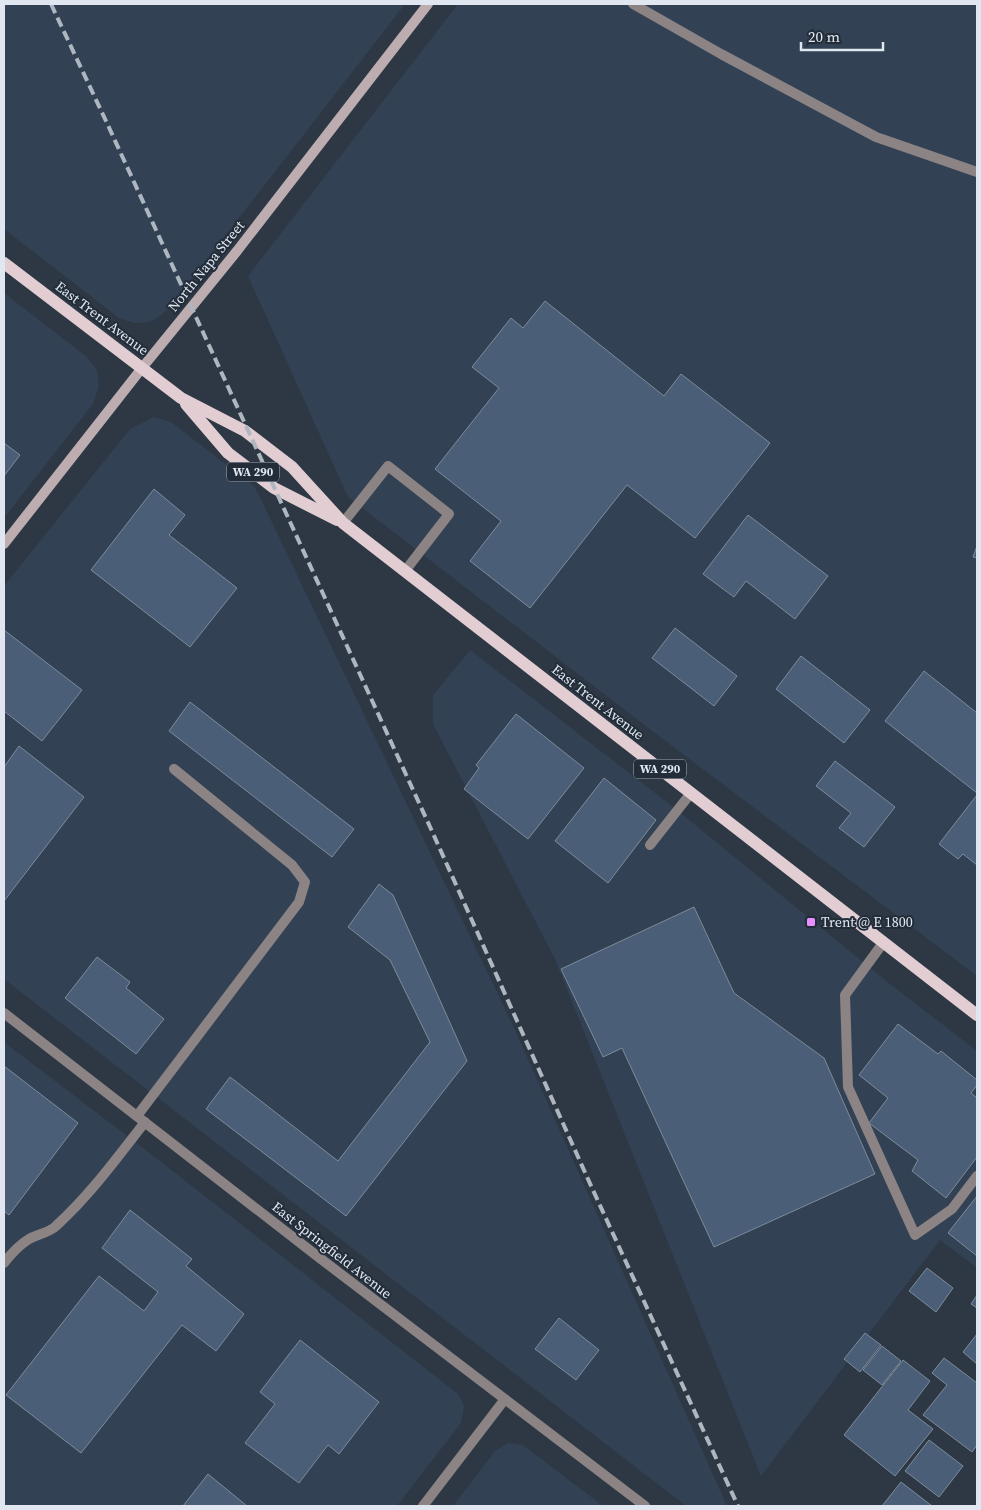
<svg xmlns="http://www.w3.org/2000/svg" width="981" height="1510" font-family="'Source Serif 4',serif">
<style>
.built{fill:#324153}
.building{fill:#4a5f77;stroke:#7e8b9a}
.lines{fill:none;stroke-linecap:round;stroke-linejoin:round}
.service{stroke:#8c8384;stroke-width:10}
.minor{stroke:#8c8384;stroke-width:10}
.secondary{stroke:#bdadb0;stroke-width:10}
.primary{stroke:#e2ced2;stroke-width:12}
.rail{stroke:#aeb6c0;stroke-width:4;stroke-dasharray:10 5;stroke-linecap:butt}
.poi-dot{fill:#e88eff;stroke:#232d3a;stroke-width:2}
.labels{text-anchor:middle;stroke-width:4;stroke-linejoin:round;paint-order:stroke}
.shield{fill:#232d3a;stroke:#a7afb9;stroke-width:1}
.shield-label{font-size:12px;font-weight:bold;fill:#e0e7f0}
.street-label{font-size:14px;fill:#e0e7f0;stroke:#232d3a}
.poi-label{font-size:14px;fill:#e0e7f0;stroke:#232d3a;text-anchor:start}
</style>
<rect width="100%" height="100%" fill="#2d3844"/>
<path class="built" d="M4,4H405L170,307L159,317L149,322L134,323L119,318L4,229Z
M458,4H977V976L643,724L348,497L248,276Z
M4,293L87,357L97,370L99,386L93,404L4,518Z
M154,417L171,422L255,487L516,1032L727,1506H686L4,979V586L130,429Z
M470,650L672,806L890,984L977,1051V1268L940,1240L761,1476L555,959L433,724V695Z
M4,1042L160,1161L458,1394L464,1406L461,1423L397,1506H4Z
M508,1443L523,1445L603,1506H453L495,1451Z"/>
<path class="building" d="M545,301L664,396L681,374L770,443L695,538L627,485L530,608L470,561L501,521L435,469L499,388L472,367L511,318L523,328Z
M4,443L20,455L4,476Z
M154,489L185,515L169,535L237,588L190,647L91,570Z
M748,515L828,576L795,619L746,581L734,597L703,574Z
M977,546V558L973,557Z
M675,628L737,676L714,706L652,658Z
M4,630L82,690L42,741L4,711Z
M801,656L870,710L844,743L776,689Z
M924,671L977,713V793L885,721Z
M190,702L354,829L332,857L169,731Z
M516,714L584,768L528,839L464,789L479,768L476,765Z
M19,746L84,797L4,901V767Z
M835,761L895,807L864,847L839,828L851,813L816,786Z
M604,778L656,820L608,883L555,841Z
M977,795V865L963,854L958,859L939,844Z
M379,884L393,895L467,1061L346,1216L206,1109L230,1077L338,1161L430,1042L390,960L348,927Z
M694,907L734,993L824,1058L875,1174L714,1247L622,1048L603,1057L561,969Z
M97,957L130,982L126,988L164,1019L136,1054L65,998Z
M898,1024L938,1054L941,1051L977,1080V1085L971,1093L977,1098V1157L946,1198L912,1171L918,1160L869,1123L888,1098L859,1075Z
M4,1066L78,1123L9,1215L4,1211Z
M977,1196V1256L948,1233Z
M130,1210L192,1259L186,1266L244,1314L216,1351L182,1325L81,1453L6,1395L99,1276L144,1311L158,1292L102,1248Z
M927,1268L953,1288L936,1312L909,1291Z
M977,1295V1308L971,1304Z
M559,1318L599,1350L576,1380L535,1349Z
M865,1333L881,1345L860,1372L844,1359Z
M977,1334V1364L963,1352Z
M300,1340L379,1402L339,1454L328,1445L299,1483L245,1443L275,1404L260,1392Z
M882,1346L901,1361L882,1385L863,1370Z
M944,1358L977,1383V1445L972,1452L923,1415L947,1385L932,1373Z
M903,1360L930,1381L908,1410L933,1429L895,1476L844,1435Z
M929,1440L963,1466L939,1497L905,1471Z
M208,1474L247,1506H183Z
M901,1482L932,1506H882Z"/>
<g class="lines">
<path class="service" d="M633,4L721,54L876,137L977,172
M343,523L388,466L449,514L405,571
M650,845L691,793
M883,943L845,995L848,1087L915,1235L952,1209L977,1176
M137,1116L299,902L305,882L292,865L174,769"/>
<path class="minor" d="M4,1013L321,1259L645,1506
M4,1263C11,1254 19,1245 29,1239C37,1234 49,1233 56,1226C90,1195 117,1158 145,1122
M423,1506L505,1399"/>
<path class="secondary" d="M4,544L142,368L237,251L428,4"/>
<path class="primary" d="M4,263L181,398L245,431L292,467L343,523L977,1015
M186,404L228,453L274,488L337,520"/>
<path class="rail" d="M51,4L106,121L431,829L592,1188L738,1506"/>
</g>
<rect class="poi-dot" x="806" y="917" width="10" height="10" rx="2.5"/>
<g class="labels">
<g class="shield">
<rect x="227" y="462.5" width="52" height="19" rx="4"/>
<rect x="634" y="759.5" width="52" height="19" rx="4"/>
</g>
<g class="shield-label">
<text x="253" y="476">WA 290</text>
<text x="660" y="773">WA 290</text>
</g>
<g class="street-label">
<text transform="translate(206 266) rotate(-51)" y="5">North Napa Street</text>
<text transform="translate(102 318) rotate(37)" y="5">East Trent Avenue</text>
<text transform="translate(598 702) rotate(38)" y="5">East Trent Avenue</text>
<text transform="translate(332 1250) rotate(38)" y="5">East Springfield Avenue</text>
</g>
<g class="poi-label">
<text x="821" y="927">Trent @ E 1800</text>
</g>
</g>
<rect width="981" height="1510" fill="none" stroke="#e0e7f0" stroke-width="10"/>
<path d="M801 42v8h82v-8" fill="none" stroke="#e0e7f0" stroke-width="2.5"/>
<text x="808" y="42" font-size="15" fill="#e0e7f0" stroke="#232d3a" stroke-width="4" paint-order="stroke">20 m</text>
</svg>
